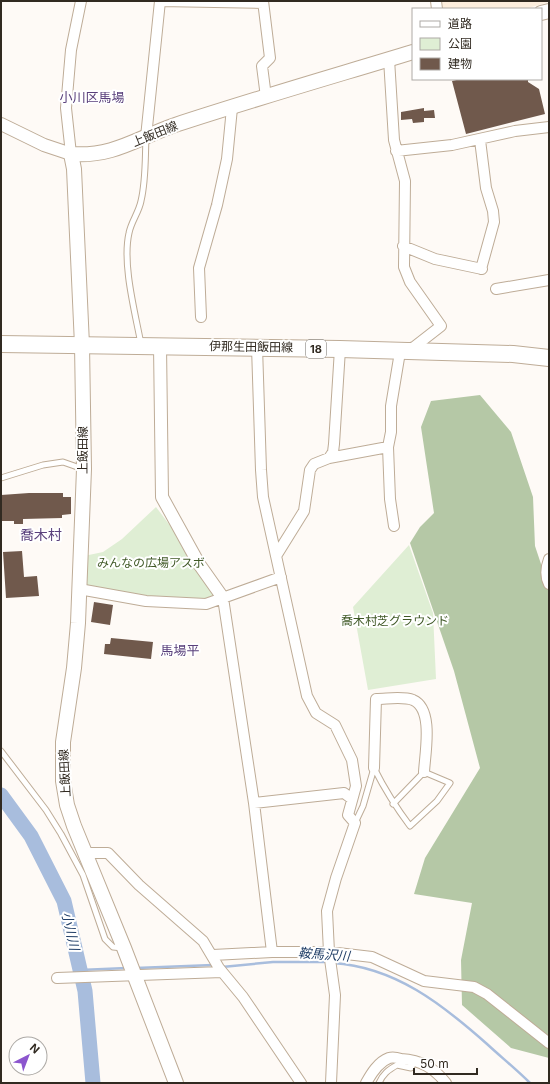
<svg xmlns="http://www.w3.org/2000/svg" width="550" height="1084" font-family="Inter,'Noto Sans JP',sans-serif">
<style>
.built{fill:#fdeedd}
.green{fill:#dfeed4}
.forest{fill:#b5c8a6}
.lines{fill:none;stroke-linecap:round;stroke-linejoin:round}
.stream{stroke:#a8bddd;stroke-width:2.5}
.river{stroke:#a8bddd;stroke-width:15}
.building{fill:#70594c}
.service-casing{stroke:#beac97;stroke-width:7}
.minor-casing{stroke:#beac97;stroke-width:12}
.tertiary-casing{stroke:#beac97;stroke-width:14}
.secondary-casing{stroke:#beac97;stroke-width:16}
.primary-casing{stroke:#beac97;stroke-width:18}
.service{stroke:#fff;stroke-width:5}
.minor{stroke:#fff;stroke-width:10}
.tertiary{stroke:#fff;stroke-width:12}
.secondary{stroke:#fff;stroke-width:14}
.primary{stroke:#fff;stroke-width:16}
.labels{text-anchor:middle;stroke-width:4;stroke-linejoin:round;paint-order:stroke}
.shield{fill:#fff;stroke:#6f6a64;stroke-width:1}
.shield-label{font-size:11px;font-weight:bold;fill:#312a21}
.street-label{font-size:12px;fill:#312a21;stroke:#fff}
.park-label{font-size:12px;fill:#3f5826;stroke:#fff}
.neighbourhood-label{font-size:13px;fill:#59407c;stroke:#fff}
.water-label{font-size:13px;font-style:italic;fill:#1f3d66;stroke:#fff}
.quarter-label{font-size:14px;fill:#59407c;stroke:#fff}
</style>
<rect width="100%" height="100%" fill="#fefaf6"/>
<path class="built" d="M442,1H549V2L525,9H443Z"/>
<path class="green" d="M156,507L199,564L220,597L204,604L79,589L84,556L103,552L122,539Z
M409,545L433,613L436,679L368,690L353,607Z"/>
<path class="forest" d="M480,395L511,432L533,497L535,546L549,588V1058L511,1048L462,1005L461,960L472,903L414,894L425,858L480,768L454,671L410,543L420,527L434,513L421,427L431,401Z"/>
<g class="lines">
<path class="stream" d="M333,963C395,967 442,1004 487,1044C501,1057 516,1069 530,1083
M222,967L273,962H328
M136,968L213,965
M80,970L127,968"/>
<path class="river" d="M1,795L31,836L64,901L85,991L93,1083"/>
</g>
<path class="building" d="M461,79H528V82L539,89L545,114L466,134L452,81Z
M424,108V111L434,110L435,118H424V122L413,123L412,119L401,120V112Z
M29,493H63V497H71V514L62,515V518L23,519V524H14V521H1V495Z
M22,551L24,577L37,576L39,596L6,598L3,552Z
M94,602L113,605L110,625L91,622Z
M111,638L153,642L151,659L104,654L105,644H110Z"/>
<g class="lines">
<defs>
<path id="service" d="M141,344C135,312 122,264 129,233C131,222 139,212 141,201C146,180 145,159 146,138
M1,478L43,465L63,462L83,469
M1,751L46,810L61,834L83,875L105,939L113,947L123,948
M374,768C385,790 395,806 410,826L437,801L450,783L424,772L393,804
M355,823L363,806L374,768
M379,1083C383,1074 388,1070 397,1065L411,1068L415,1061"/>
<path id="minor" d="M160,1L263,3
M263,1L270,58L262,66L266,97
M436,1L437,9
M389,59L394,140L405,181L404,267L410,282L441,326L414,347L400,352L391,406V432L388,447L390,499L394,526
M146,137L160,1
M480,140L486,188L493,211L494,222L481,269
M396,151L452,145L515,131L549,127
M71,154L66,108L71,50L81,1
M403,246L435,259L482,269
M496,289L549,280
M201,317L199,268L217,205L227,159L232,108
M257,347L261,470L263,497L307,696L316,713L335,725L352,760L356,786L348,815L355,823L336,878L327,911L329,952L335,995L331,1083
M329,458L333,452L334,444L340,349
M276,556L304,511L310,470L314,464L329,458L388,447
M549,559C546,567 545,576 549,584
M79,589L146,601L206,604L281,577
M223,598L254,803L272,952
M374,768L376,699C387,699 403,696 413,700C434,709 425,753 424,772
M254,803L344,793L352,799
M85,853H108L139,885L203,941L219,968L243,997L301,1083
M213,955L272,952H329L372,957L424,981L474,987L487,994L549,1043
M57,978L222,972
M366,1083C371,1074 378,1062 389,1058C392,1057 398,1058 401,1059C421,1060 434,1068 446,1083"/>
<path id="tertiary" d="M1,124L44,145L71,154
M160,346L162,497L199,564L223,598"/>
<path id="secondary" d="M541,13L549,11
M176,1083L124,948L74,826L67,805L63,781V742L74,668L78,623L84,469L82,345L74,169L71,154C114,157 137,138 175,125C254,99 334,76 413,52"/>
<path id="primary" d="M1,344L340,349L513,354L549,358"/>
</defs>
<use href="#service" class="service-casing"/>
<use href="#minor" class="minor-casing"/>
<use href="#tertiary" class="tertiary-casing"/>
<use href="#secondary" class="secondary-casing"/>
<use href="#primary" class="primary-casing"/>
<use href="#service" class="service"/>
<use href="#minor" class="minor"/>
<use href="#tertiary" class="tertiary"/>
<use href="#secondary" class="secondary"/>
<use href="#primary" class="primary"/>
</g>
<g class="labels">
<rect class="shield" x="306" y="340" width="20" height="18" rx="3"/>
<g class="shield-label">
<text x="316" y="353">18</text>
</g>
<g class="street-label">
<text transform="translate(155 134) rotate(-22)" y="4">上飯田線</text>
<text transform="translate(251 347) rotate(1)" y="4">伊那生田飯田線</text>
<text transform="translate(83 450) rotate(-90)" y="4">上飯田線</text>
<text transform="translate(65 773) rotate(-93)" y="4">上飯田線</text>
</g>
<g class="park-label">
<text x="151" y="567">みんなの広場アスボ</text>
<text x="395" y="625">喬木村芝グラウンド</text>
</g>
<g class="neighbourhood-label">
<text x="92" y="102">小川区馬場</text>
<text x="180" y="655">馬場平</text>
</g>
<g class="water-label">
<text transform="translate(71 931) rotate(77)" y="5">小川川</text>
<text transform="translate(324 954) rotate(4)" y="5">鞍馬沢川</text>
</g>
<g class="quarter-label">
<text x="41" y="540">喬木村</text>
</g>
</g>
<rect width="550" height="1084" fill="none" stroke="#312a21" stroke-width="4"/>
<rect x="412" y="8" width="130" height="72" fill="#ffffff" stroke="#adaaa6"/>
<rect x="420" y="21" width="20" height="6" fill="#ffffff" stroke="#adaaa6"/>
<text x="448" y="28" font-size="12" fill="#312a21">道路</text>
<rect x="420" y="38" width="20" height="12" fill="#dfeed4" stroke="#adaaa6"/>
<text x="448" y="48" font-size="12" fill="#312a21">公園</text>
<rect x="420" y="58" width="20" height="12" fill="#70594c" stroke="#adaaa6"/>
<text x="448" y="68" font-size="12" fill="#312a21">建物</text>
<g transform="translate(28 1056) rotate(42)"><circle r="19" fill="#ffffff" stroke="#adaaa6"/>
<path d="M0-3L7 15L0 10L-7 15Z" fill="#8c56ce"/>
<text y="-6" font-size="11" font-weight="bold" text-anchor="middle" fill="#312a21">N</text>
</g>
<path d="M414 1068v6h63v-6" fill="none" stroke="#312a21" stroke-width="2"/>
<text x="420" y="1068" font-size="12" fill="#312a21" stroke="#ffffff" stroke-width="3" paint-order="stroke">50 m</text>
</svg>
